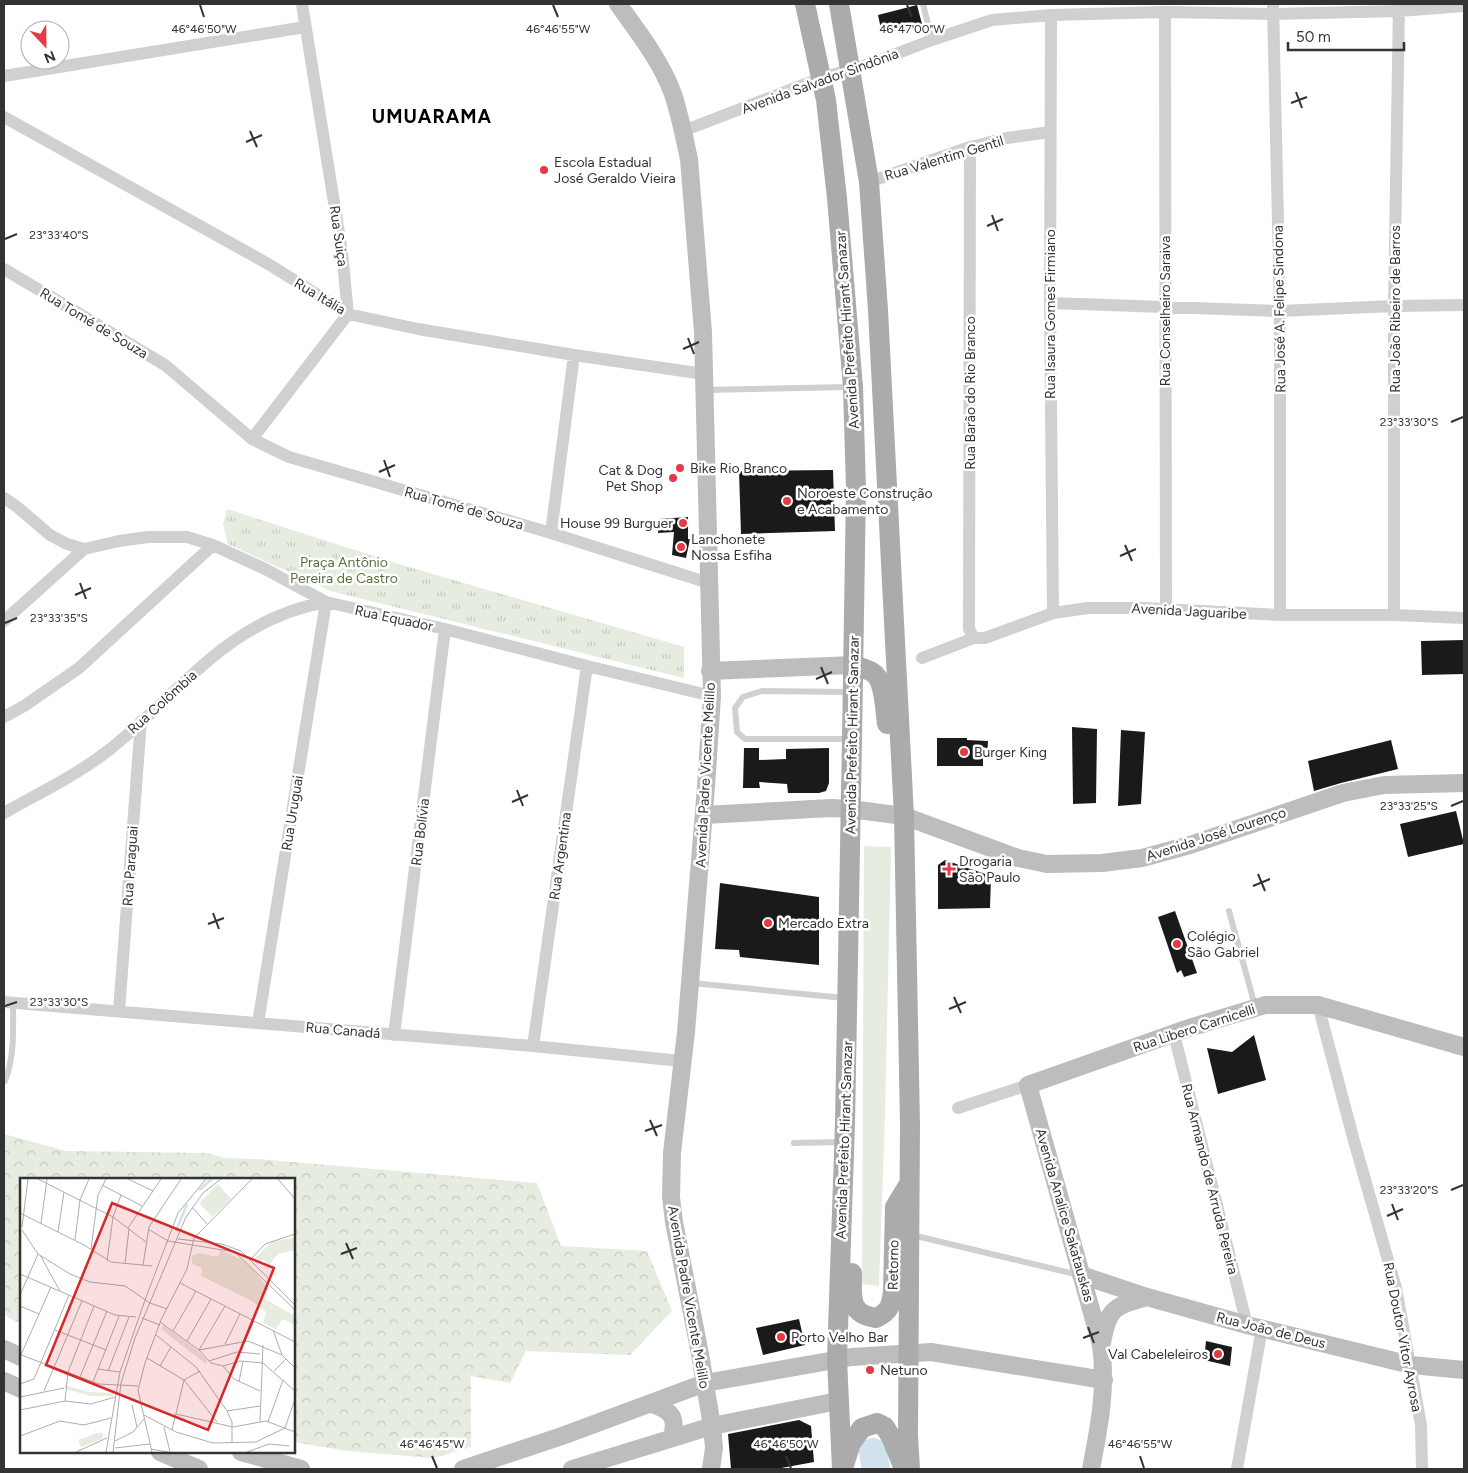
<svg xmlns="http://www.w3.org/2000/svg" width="1468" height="1473" font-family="Figtree,sans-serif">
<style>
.green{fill:#e6ecdf}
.forest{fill:url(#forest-crowns)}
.park{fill:url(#park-tufts)}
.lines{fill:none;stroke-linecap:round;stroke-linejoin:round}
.river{stroke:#cfe2ee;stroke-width:28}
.building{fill:#1a1a1a}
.lane{stroke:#d0d0d0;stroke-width:6}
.street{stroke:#d0d0d0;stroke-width:12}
.secondary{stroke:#bdbdbd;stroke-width:18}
.primary{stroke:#ababab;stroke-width:20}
.ticks{fill:none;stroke:#333;stroke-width:2}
.poi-dot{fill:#e63946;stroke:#fff;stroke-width:2}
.labels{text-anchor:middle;stroke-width:5;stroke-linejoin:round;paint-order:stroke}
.street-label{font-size:14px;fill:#333;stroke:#fff}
.poi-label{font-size:14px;fill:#333;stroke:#fff;text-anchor:start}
.park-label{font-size:14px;fill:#56703f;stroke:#fff}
.district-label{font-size:19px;font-weight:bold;letter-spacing:1px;fill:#000;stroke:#fff}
.inset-river{fill:none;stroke:#cfe2ee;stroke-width:2.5}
.inset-road{fill:none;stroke:#adadad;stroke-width:1}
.view{fill:#d62828;fill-opacity:0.15;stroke:#d62828;stroke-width:2.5}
.inset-edge{fill:none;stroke:#333;stroke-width:2.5}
.ticks-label{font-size:12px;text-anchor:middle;fill:#333;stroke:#fff;stroke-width:5;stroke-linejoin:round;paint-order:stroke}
</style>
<defs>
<pattern id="forest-crowns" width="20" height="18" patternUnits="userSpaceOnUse" patternTransform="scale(1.25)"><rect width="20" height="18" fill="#e6ecdf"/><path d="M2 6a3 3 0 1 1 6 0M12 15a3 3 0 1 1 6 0" fill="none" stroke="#c6cbc0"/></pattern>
<pattern id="park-tufts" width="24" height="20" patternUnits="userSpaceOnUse" patternTransform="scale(1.25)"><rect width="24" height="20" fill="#e6ecdf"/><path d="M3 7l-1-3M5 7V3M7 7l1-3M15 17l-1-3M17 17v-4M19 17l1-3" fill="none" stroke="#c6cbc0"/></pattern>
</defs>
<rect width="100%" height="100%" fill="#fff"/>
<path class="green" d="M864,846L891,847L885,1114L879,1286L862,1284Z"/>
<path class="forest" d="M4,1134L66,1151L207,1153L224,1158L258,1159L537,1183L561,1246L647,1251L672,1311L630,1355L526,1351L510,1383L471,1376V1447L433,1458L348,1451L294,1442V1179H21V1324L4,1315Z"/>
<path class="park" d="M227,509L402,565L684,647V678L330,591L228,544L223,524Z"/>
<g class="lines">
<path class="river" d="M873,1452L876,1469"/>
</g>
<path class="building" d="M917,5L922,24L882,34L878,15Z
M833,470L835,531L741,534L739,471Z
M688,517V539H690L686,558L672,555L674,532L658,533L659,519Z
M1464,640V674L1422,675L1421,641Z
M1072,727L1097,729L1096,803L1073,804Z
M1121,730L1145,732L1141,804L1118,806Z
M937,738H967V740L988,741L987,758L983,757V766H937Z
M1391,740L1398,769L1341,783L1314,791L1308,761Z
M744,748H759V760L786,759V749L829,748V783L826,791L819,793H788L787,784L759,782L760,788H743Z
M1456,811L1464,844L1408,857L1400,824Z
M945,860L991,876L990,908L938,909V865Z
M720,883L819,897V965L740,957L739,950L715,949Z
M1175,911L1197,973L1184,977L1181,970L1177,973L1158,917Z
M1254,1035L1266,1080L1218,1094L1207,1048L1232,1052Z
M799,1319L805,1345L763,1355L756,1328Z
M1206,1341L1232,1347L1230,1366L1204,1360Z
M799,1420L811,1426L814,1462L776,1469H731L728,1434Z"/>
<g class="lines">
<path class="lane" d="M923,4L932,40
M705,390L850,387
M849,739H745L737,732L735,708L743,697L762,691L849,692
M1229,911L1255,1006
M692,983L844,998
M5,1081C15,1055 13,1029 13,1002
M794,1143L843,1142
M912,1235L1079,1275"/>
<path class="street" d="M1273,4L1280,311V615
M1165,12L1166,609
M1051,15L1050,303L1053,613
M4,76L305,27
M4,117L270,265L348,314L418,329L574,355L704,374
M683,131L821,78L867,65L932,40L992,20L1051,15L1165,12L1274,14L1399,11L1464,6
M970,147L969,629L974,638
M869,182L970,147L1007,138L1050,132
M4,269L165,365L252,439L289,457L551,533L709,583
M1050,303L1280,311L1394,306L1464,305
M252,439L348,314L342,252L302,4
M4,498L16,506L50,535L67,544L84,549L119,541L148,537H187L213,545L267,570L326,602L445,629L587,666L712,696
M551,533L574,355
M1394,615V306L1399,4
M4,621L84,549
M922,658L974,638H985L1053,613L1088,608H1143L1280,615H1394L1464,618
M4,717L24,706L79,668L213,545
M4,813C39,793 77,775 109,750C181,693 228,619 326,602L258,1023
M4,1002L533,1046L681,1061
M1318,1005L1354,1141L1396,1288L1421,1425L1422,1469
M119,1011L141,721
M1174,1034L1247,1325
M394,1035L445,629
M533,1046L587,666
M958,1108L1028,1085
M1237,1469L1262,1328"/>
<path class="secondary" d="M618,4C638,32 661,61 673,94C680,115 684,137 689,159L703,332L712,696L706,787L686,1032L672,1153L671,1197L674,1222L700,1354L712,1426L714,1448L711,1469
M710,671L853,665
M704,815L831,808L850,809L904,816L1018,858L1047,864L1102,863L1142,858L1190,845L1343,793L1384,785L1464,783
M1081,1275L1147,1297L1247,1325L1411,1365L1464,1370
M1102,1343C1108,1308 1114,1306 1147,1297
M4,1349L21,1357
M4,1381L21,1389
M652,1404C672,1411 677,1417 672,1438
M160,1452L199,1469
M241,1452L301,1469
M463,1469L562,1436L705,1383L852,1357L931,1352L1104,1380
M572,1469L712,1426L838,1401
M1091,1469C1099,1428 1107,1388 1101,1345L1028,1085L1189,1028L1265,1005H1318L1464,1047"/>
<path class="primary" d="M805,4L826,100L837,198L853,387L856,489L852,739L845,1123L837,1359L842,1469
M839,4L869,182L878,310L904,816L910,1124L908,1436L910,1469
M853,665C859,667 867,669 872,672C885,679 885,711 887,724
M852,1273C852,1297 848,1314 876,1318C889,1312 891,1306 893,1292L895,1207L909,1184
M844,1465L851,1443L862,1428L877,1423L885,1427L892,1439L904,1469"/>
</g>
<path class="ticks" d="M200,5L204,17M553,5L558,17M907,5L912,17M1296,92L1302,108M1291,103L1307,97M250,131L257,147M246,142L262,135M992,215L998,231M987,226L1003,219M5,239L17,234M688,338L694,354M683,349L699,342M1451,422L1463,417M384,460L390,477M379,472L395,465M1125,545L1132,561M1120,556L1136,549M80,583L86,599M75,595L91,588M5,623L17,618M821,667L828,684M816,679L832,672M517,790L523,806M512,802L528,795M1451,806L1463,801M1258,874L1265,891M1253,886L1270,879M213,913L219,929M208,924L224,918M954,997L961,1013M5,1006L17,1002M949,1009L966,1002M650,1120L657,1136M645,1131L662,1125M1451,1190L1463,1185M1392,1204L1398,1220M1387,1216L1403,1209M346,1243L353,1259M341,1254L357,1248M1088,1327L1094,1343M1083,1338L1099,1332M432,1456L437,1468M786,1456L791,1468M1140,1456L1144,1468"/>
<g class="poi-dot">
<circle cx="544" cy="170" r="5"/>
<circle cx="680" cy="468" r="5"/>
<circle cx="673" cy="478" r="5"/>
<circle cx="787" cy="501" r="5"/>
<circle cx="683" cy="523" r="5"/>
<circle cx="681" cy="547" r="5"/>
<circle cx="964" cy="752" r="5"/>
<path d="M946.5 861.5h5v5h5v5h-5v5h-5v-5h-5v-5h5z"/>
<circle cx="768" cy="923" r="5"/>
<circle cx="1177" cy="944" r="5"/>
<circle cx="781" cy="1337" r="5"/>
<circle cx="1218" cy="1354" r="5"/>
<circle cx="870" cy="1370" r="5"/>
</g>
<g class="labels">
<g class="street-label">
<text transform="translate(820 81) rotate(-20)" y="5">Avenida Salvador Sindônia</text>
<text transform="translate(944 158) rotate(-17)" y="5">Rua Valentim Gentil</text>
<text transform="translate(339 236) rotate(82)" y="5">Rua Suiça</text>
<text transform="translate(320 296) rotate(31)" y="5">Rua Itália</text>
<text transform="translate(1279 309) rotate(-91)" y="5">Rua José A. Felipe Sindona</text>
<text transform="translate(1395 309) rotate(-90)" y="5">Rua João Ribeiro de Barros</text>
<text transform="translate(1165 311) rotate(-90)" y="5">Rua Conselheiro Saraiva</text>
<text transform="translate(1050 314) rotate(-90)" y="5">Rua Isaura Gomes Firmiano</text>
<text transform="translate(94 323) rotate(31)" y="5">Rua Tomé de Souza</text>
<text transform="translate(847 330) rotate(-94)" y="5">Avenida Prefeito Hirant Sanazar</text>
<text transform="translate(970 393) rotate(-90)" y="5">Rua Barão do Rio Branco</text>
<text transform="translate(464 508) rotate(16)" y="5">Rua Tomé de Souza</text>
<text transform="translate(1189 611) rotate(3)" y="5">Avenida Jaguaribe</text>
<text transform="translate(394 618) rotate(12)" y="5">Rua Equador</text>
<text transform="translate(162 702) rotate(-42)" y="5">Rua Colômbia</text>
<text transform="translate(852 735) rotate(-89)" y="5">Avenida Prefeito Hirant Sanazar</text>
<text transform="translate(705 775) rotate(-87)" y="5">Avenida Padre Vicente Melillo</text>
<text transform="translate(292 813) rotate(-81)" y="5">Rua Uruguai</text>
<text transform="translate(420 832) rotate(-83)" y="5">Rua Bolívia</text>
<text transform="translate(1216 834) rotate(-18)" y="5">Avenida José Lourenço</text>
<text transform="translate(560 856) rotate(-82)" y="5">Rua Argentina</text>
<text transform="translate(130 866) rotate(-86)" y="5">Rua Paraguai</text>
<text transform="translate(1194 1028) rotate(-18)" y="5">Rua Libero Carnicelli</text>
<text transform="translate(343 1030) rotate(5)" y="5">Rua Canadá</text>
<text transform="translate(844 1140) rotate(-88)" y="5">Avenida Prefeito Hirant Sanazar</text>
<text transform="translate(1210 1179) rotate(76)" y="5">Rua Armando de Arruda Pereira</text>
<text transform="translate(1065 1215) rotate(74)" y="5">Avenida Analice Sakatauskas</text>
<text transform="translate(893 1265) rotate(-89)" y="5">Retorno</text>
<text transform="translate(689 1297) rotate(80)" y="5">Avenida Padre Vicente Melillo</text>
<text transform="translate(1271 1330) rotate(14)" y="5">Rua João de Deus</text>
<text transform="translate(1403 1337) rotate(79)" y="5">Rua Doutor Vitor Ayrosa</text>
</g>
<g class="poi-label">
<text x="554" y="167">Escola Estadual<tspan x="554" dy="16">José Geraldo Vieira</tspan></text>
<text x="690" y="473">Bike Rio Branco</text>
<text x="663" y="475" text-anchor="end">Cat &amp; Dog<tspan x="663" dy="16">Pet Shop</tspan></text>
<text x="797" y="498">Noroeste Construção<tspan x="797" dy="16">e Acabamento</tspan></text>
<text x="673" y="528" text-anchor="end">House 99 Burguer</text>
<text x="691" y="544">Lanchonete<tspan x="691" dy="16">Nossa Esfiha</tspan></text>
<text x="974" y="757">Burger King</text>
<text x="959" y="866">Drogaria<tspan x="959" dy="16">São Paulo</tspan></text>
<text x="778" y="928">Mercado Extra</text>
<text x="1187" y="941">Colégio<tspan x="1187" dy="16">São Gabriel</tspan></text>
<text x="791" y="1342">Porto Velho Bar</text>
<text x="1208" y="1359" text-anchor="end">Val Cabeleleiros</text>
<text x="880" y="1375">Netuno</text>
</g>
<g class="park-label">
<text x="344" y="567">Praça Antônio<tspan x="344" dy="16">Pereira de Castro</tspan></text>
</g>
<g class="district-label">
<text x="432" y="123">UMUARAMA</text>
</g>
</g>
<g transform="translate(20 1178)">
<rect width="275" height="275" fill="#fff"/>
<path d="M198,6L211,21L192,39L179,25ZM275,60V72L258,76L249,87L244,82L238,84L234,81L253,63ZM201,72L223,82L234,93L249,111L245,121L275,138V147L263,141L256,151L243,145L246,134L232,123L181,98L182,90L172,86V78L179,75L197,79Z" fill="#e6ecdf"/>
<path d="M143,147L178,173L187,182L186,186L141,151ZM45,207L69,214L93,215V218H71L45,211ZM77,255H83V261L61,269L58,262Z" fill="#e6ecdf"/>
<path class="inset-river" d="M179,12L192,1M156,53L167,26"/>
<path class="inset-road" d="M18,1L93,39L126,64M108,1L133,13M258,1L275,21M82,7L122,28M172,29L187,46M0,35L64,67L91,84L132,88M21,45L27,1M2,49L8,1M108,50L141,1M128,51L148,63M2,52L18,76L50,96L70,104L105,108L130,125L147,131M38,54L44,14M158,61L202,66L221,73L275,127M55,62L60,22L69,1M148,63L215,74L275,132M71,71L78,17L86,1M20,77L40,113M231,81L245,66L275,56M87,83L93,39L101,17M105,86L109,51M123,87L129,49L161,1M0,96L95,137L116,139M160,105L275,164M0,117L18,76M0,128L19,136M205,128L179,172L228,163L262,177M122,140L140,147M140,144L179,172L191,185L203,188M35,152L86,172M253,152L262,177L275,190M153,153L176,113M136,157L176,189L207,233L240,228M167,163L191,121M225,163L234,143M205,166L220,136M1,177L79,206L118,208M0,179L31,109M127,180L164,202L197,244M189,183L217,174L240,176M140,188L151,169M203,188L220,183L243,185L275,213M203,188L214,201L240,213M78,191L100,194M88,193L109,139M254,193L266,181M60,199L87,133M73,204L99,138M219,204L223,183M0,206L14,201L49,117M24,213L62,123M0,219L44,210M45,223L48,194L74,128M112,227L117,249M0,232L45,223L71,226L95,219M207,233L212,244V265M156,236L213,249L246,243L275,254M124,237L156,254L193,265L236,264L265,250M240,244L243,167M248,244L263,202M144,249L150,274M265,250L275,221M152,252L164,202L180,193M0,258L40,243L64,247L91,240M95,263L113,254L124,241M95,270L130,266M131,271L148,274M56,274L87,260M86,274L100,194L125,122L158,35L186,1M93,274L101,205L115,160L166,39L183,15L201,1M132,274L118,212L125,185L141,142L167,91L174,60L232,1M227,274L249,266L269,268"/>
<path class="view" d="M92,25L254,90L188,252L26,187Z"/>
<rect width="275" height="275" class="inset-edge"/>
</g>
<g class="ticks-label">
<text x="204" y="33">46°46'50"W</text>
<text x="558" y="33">46°46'55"W</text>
<text x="912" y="33">46°47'00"W</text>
<text x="59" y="239">23°33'40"S</text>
<text x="1409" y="426">23°33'30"S</text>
<text x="59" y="622">23°33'35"S</text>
<text x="1409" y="810">23°33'25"S</text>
<text x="59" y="1006">23°33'30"S</text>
<text x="1409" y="1194">23°33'20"S</text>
<text x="432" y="1448">46°46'45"W</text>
<text x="786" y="1448">46°46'50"W</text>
<text x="1140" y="1448">46°46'55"W</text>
</g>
<rect width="1468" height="1473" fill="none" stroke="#333333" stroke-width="10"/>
<g transform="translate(45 45) rotate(158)"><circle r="24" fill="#ffffff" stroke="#adadad"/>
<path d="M0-4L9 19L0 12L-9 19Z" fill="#e63946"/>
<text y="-8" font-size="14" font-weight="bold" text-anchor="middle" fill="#333333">N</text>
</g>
<path d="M1288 42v8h116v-8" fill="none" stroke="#333333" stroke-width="2.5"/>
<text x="1296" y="42" font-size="15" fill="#333333" stroke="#ffffff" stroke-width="4" paint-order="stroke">50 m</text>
</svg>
